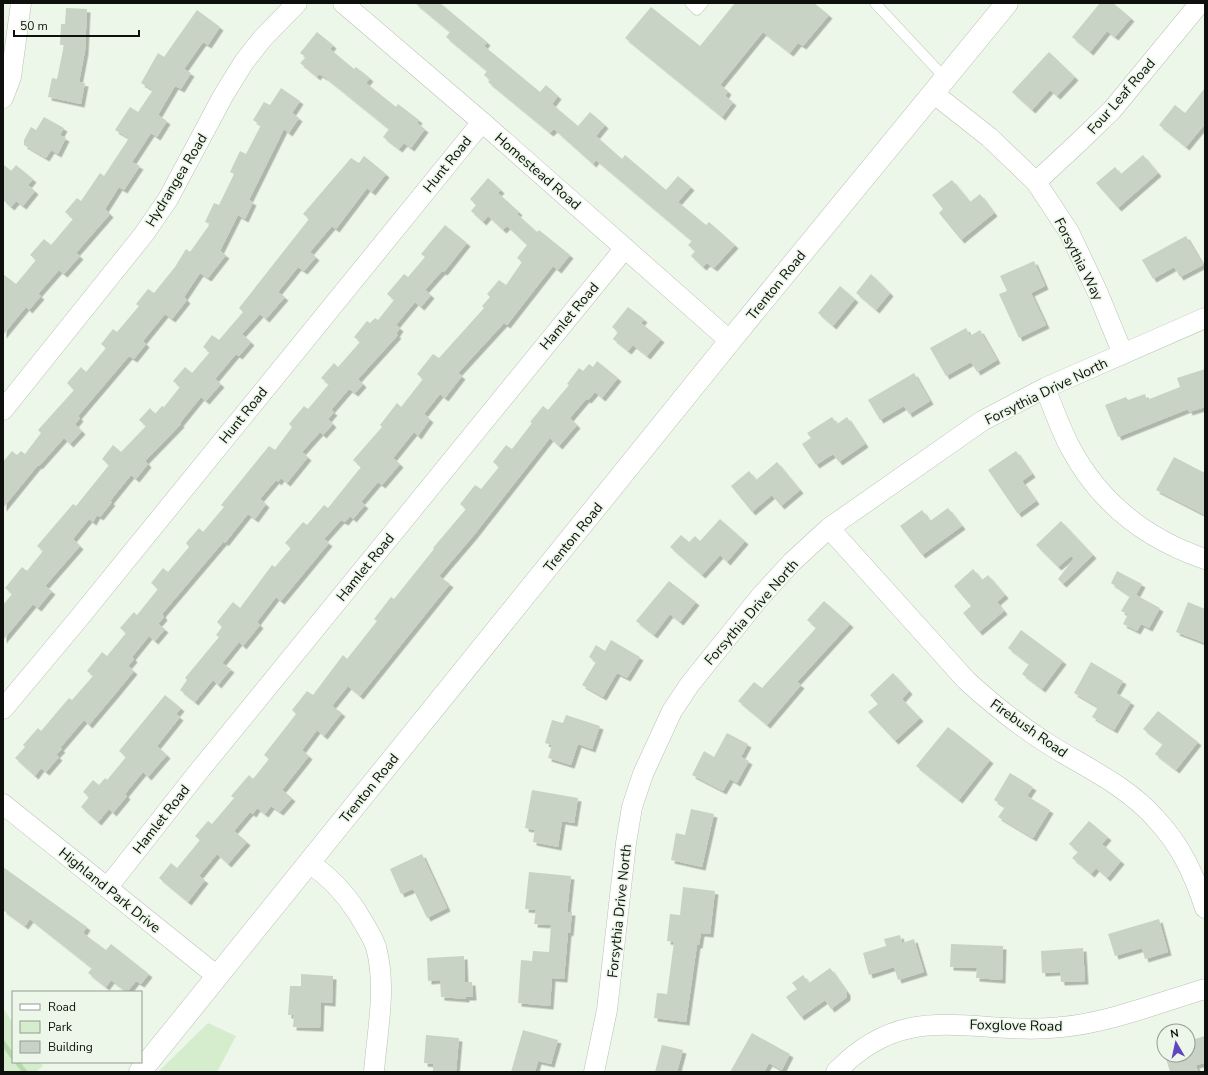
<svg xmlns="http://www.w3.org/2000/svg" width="1208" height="1075" font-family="'Nunito Sans',sans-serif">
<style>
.green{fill:#d6edcd}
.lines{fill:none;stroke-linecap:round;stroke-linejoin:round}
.stream{stroke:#b7daab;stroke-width:5}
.building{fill:#c8d2c5;filter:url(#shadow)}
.service-casing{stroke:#b9c2b5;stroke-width:11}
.minor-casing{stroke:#b9c2b5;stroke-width:21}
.secondary-casing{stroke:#b9c2b5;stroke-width:23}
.service{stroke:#fff;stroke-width:10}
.minor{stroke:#fff;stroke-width:20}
.secondary{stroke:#fff;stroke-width:22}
.labels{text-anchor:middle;stroke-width:3.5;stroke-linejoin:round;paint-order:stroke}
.street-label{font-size:14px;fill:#0d100c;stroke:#edf7e9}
</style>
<defs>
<filter id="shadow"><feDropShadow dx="3.5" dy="3.5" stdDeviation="0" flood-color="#0004"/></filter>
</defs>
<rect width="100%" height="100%" fill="#edf7e9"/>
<path class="green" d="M3,1008L13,1023V1062H40L43,1066L36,1072H3Z
M208,1023L236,1036L217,1072H158Z"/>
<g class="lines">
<path class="stream" d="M3,1043L13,1057
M17,1062L25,1072"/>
</g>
<path class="building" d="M415,3H440L487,42L484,46L540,92L546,85L558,96L552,104L578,126L590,112L605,125L596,136L622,159L625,155L666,190L678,176L691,187L678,202L706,225L709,222L735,245L714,268L707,263L703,267L691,256L695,251L688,245L692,241L596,160L593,164L554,129L550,133L488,82L490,80L484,75L487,71L446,37L450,32Z
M735,3H814L829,15L803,46L798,43L790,53L763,32L720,85L728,91L725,96L733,102L722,117L625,38L651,7L700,46Z
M1100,3H1113L1131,18L1115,37L1107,31L1090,52L1072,37Z
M66,8L87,9L85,51L79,82L85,83L81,104L48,97L52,78L57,79L64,45H60L61,24H65Z
M197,10L220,27L208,45L203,42L184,69L191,73L181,89L175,86L158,115L167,121L157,137L151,133L132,162L140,166L124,190L119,187L105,209L110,214L76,253L80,256L64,274L59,270L38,294L41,296L29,310L26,307L3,335V274L16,284L36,260L30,255L44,239L51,245L73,219L65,212L77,198L81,201L100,173L104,176L129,138L115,130L130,107L138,112L153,90L141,83L158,53L164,57Z
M317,32L333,45L330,49L354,69L356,67L370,78L366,83L396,107L398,104L419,120L417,123L425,129L411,148L404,143L399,149L383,137L389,129L326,78L319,74L317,77L300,63L306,57L300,53Z
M1049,52L1075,77L1057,96L1050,90L1032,110L1012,92Z
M281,88L300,101L292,113L299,118L289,133L284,129L249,200L253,202L245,219L238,215L220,251L226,255L208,278L200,273L184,297L187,300L172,319L165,314L143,341L146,344L134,359L129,356L78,416L80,418L75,424L82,431L70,444L64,438L39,466L38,465L3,508V462L12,451L17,455L21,451L25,454L41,433L38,430L74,390L67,383L81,367L86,372L106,348L101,344L113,329L117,332L139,306L136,304L148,289L154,293L175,267L186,249L190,252L210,224L205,222L214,203L219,205L234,174L230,172L240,151L246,154L261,125L253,120L264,102L270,105Z
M1205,88V124L1186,147L1159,125L1175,105L1185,113Z
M44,117L64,128L60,135L66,138L58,154L51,150L46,158L24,145V140L31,127L36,130Z
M1143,155L1158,173L1118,208L1096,183L1115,167L1121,174Z
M364,156L386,174L372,192L367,188L336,229L332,226L310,252L316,257L304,271L298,267L278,292L285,297L266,319L260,314L242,334L251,342L239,356L236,354L215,379L221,384L206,401L201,397L180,423L181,424L145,461L148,464L136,479L131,475L110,501L112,502L100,517L97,515L93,522L89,519L73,539L80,546L45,586L52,591L38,608L33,604L3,640V605L12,594L5,588L22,567L27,571L43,551L37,546L73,504L76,506L109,465L102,459L113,445L121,452L146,426L139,420L150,408L155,414L162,406L164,407L180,387L173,381L185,367L192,373L210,352L203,347L212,335L219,340L243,312L239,308L309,219L303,214L351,158L359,163Z
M3,164L11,171L16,165L33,179L28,185L35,191L23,206L16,201L11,207L3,200Z
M488,178L501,190L498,193L519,212L517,214L537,232L539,230L570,255L558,270L553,266L507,325L504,323L458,373L462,376L445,398L440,394L424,414L430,419L418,436L414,432L393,458L400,464L382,485L378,482L361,502L365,505L353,519L350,516L345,522L341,520L324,539L329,543L281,601L276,597L257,622L260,625L243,646L239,642L222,663L231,669L218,685L213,680L195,702L180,690L187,680L185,678L219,637L216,635L222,627L217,622L233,602L240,608L272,565L275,567L291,548L285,543L303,522L307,525L324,505L328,508L361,467L353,460L382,427L380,425L397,403L401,407L423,379L417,374L433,354L439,358L484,308L482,306L490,297L487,294L499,280L506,285L522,262L517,258L527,245L507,226L503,230L488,216L483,222L471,211L476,205L470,199Z
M952,180L970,202L980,194L994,213L961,240L939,213L943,209L932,195Z
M445,225L467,243L444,272L442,271L425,290L431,295L421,307L415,302L396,325L400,328L396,334L398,335L358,379L363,384L355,393L349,389L331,410L334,412L328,419L333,424L323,435L320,432L302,452L308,457L287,483L281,478L278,482L276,480L260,499L266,504L255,519L248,514L225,543L224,541L162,614L164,617L158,624L165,629L155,641L149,636L132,657L134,659L128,666L134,671L116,693L89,725L84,720L60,748L62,749L56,755L59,757L46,772L41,768L35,776L15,758L25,747L23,745L38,728L41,731L69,698L72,700L93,676L87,671L102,652L107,656L126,633L120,628L134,612L137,615L158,589L151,583L163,568L168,572L189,547L186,543L199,528L203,532L224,507L221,505L269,446L275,450L292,427L289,424L304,406L308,409L329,384L321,378L334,363L338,367L360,342L354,337L367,321L370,323L375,318L378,320L394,300L387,294L404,274L408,277L425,257L421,254Z
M1186,236L1203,265L1180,277L1174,267L1153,279L1142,260Z
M1034,261L1045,286L1031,293L1046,325L1019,338L999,294L1007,291L1000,276Z
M871,274L890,293L876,310L856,293Z
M840,286L855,299L833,326L818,313Z
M628,307L644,319L641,323L661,339L647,356L633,345L628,351L613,339L618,332L612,327Z
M966,328L970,336L980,330L997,360L977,372L971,362L946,376L930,348Z
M597,361L618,378L602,398L595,392L588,400L586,399L570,418L577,425L559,446L550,438L474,535L439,576L450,584L360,696L348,686L332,706L342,713L324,736L317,730L302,750L309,756L282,790L292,798L280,812L271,806L265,814L257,808L253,814L250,812L234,831L247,842L228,864L217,854L199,876L205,880L188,902L159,878L171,863L177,868L200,840L195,836L208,821L212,824L234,798L231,796L249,775L253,779L269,759L264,755L296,714L292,710L307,691L313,695L343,655L347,659L377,621L374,619L391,597L394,599L434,549L433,548L466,509L460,504L475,485L481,489L499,467L493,462L506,445L512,449L532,423L530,422L543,406L548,410L569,385L567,384L579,368L583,371L589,364L593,367Z
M1205,369V407L1189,412L1188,409L1118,437L1105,405L1126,397L1128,400L1145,394L1147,400L1180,387L1177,378Z
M914,373L930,401L909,414L904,406L880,420L868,400Z
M832,417L837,424L847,417L865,444L839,462L833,454L816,465L802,444L811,438L807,433Z
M1016,451L1032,474L1022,481L1036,501L1018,514L988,470Z
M1174,457L1205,473V515L1156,490Z
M777,462L800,490L781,506L772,495L752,512L731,486L749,471L756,480Z
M948,508L962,526L922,555L900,526L922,510L930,521Z
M720,519L745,541L727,562L720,555L702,575L670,547L681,535L689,542L695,536L700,541Z
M1061,521L1093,555L1063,584L1058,579L1074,558L1071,556L1058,567L1036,545Z
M973,569L982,580L988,575L1005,595L997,602L1004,611L979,632L963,613L971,606L954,586Z
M1117,571L1142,584L1136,595L1160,608L1149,628L1141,624L1137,631L1123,624L1128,614L1121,611L1130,596L1111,583Z
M669,581L696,602L680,622L670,614L654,635L636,621Z
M824,601L850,624L797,682L801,685L767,725L738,701L754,682L762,688L816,628L807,620Z
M1188,602L1205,609V643L1176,632Z
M1021,630L1063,661L1042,689L1022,674L1029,664L1008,648Z
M611,640L640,657L627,678L617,673L603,697L582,685L596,662L589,657L596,645L605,651Z
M1091,662L1123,681L1116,693L1131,702L1114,730L1092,717L1098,707L1074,693Z
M893,673L909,691L902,699L920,718L895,741L868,712L878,704L870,695Z
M165,695L181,708L176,714L180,717L157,746L167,755L148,777L143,772L125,794L127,796L113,813L109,809L98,822L81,807L89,797L83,792L93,780L99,785L105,778L107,780L126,757L119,751Z
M1158,711L1198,742L1176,770L1155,754L1163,744L1143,729Z
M566,715L600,726L592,749L578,744L571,765L548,758L552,745L545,743L552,720L563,723Z
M948,727L990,760L959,800L916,766Z
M727,733L748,744L741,757L749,761L737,783L730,779L723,791L692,775L704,751L714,757Z
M1010,773L1033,787L1027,796L1050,810L1033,838L998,817L1005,807L994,800Z
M532,790L578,798L574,823L562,821L558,847L533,842L535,830L525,828Z
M691,809L714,814L702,867L671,860L676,833L685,835Z
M1089,821L1108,837L1102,844L1121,861L1107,878L1096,868L1091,874L1072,858L1078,852L1069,844Z
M422,854L447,908L427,918L413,889L401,894L390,869Z
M3,867L87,927L83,933L106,950L111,944L149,974L141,984L136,981L127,992L111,980L106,987L88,973L92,968L30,919L25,926L3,910Z
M529,872L571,876L567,912H572L570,933L568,932L564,979L552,978L550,1006L518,1003L521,960L532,961L533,951L549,952L551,925L534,924L536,910L525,909Z
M683,887L715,891L710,934L701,933L699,945H697L686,1022L654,1018L657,993L667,994L674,942L667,941L670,914L680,915Z
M1159,919L1168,952L1145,959L1142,948L1115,956L1108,934Z
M900,935L902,943L914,939L924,972L898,980L894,967L869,975L863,953L886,946L884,939Z
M951,944L1003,946L1002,980L976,978L977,968L950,967Z
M1083,948L1085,981L1061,982L1060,972L1042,973L1041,951Z
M464,956L465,982H472L473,997H466V999L441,997L440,980L428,981L427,958Z
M830,968L847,992V997L831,1009L825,1000L801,1017L786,997L797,989L792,983L803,975L809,983Z
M301,974L333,976L332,1003L321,1002L320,1028L293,1027L294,1015H288L290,986H301Z
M523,1030L558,1040L551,1064L538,1061L535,1072H511Z
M752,1033L790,1054L782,1070L769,1063L764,1072H730Z
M426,1035L459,1038L456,1072H433V1064L424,1063Z
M1205,1036V1063L1196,1065L1198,1072H1170L1165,1055H1188V1041Z
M662,1045L683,1050L677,1072H655Z"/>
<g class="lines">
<defs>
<path id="service" d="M690,3L697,10L703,3
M875,3L945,78"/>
<path id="minor" d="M343,3L482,122L730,341
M933,93L989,137L1036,182L1069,232L1097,291L1123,354
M3,98L11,77L21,3
M1036,182L1080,141L1112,110L1200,3
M1045,388C1053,407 1060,428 1070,447C1099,502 1146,539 1205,559
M3,410L144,234L168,199L223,96L244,62L262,39L297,3
M829,528L966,680C991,703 1017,724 1045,742C1082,766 1125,784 1155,818C1180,844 1194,874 1205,908
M3,709L79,618L482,122
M3,804L217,976
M309,863C329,876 344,892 357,912C364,924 372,935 376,947C387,988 377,1031 374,1072
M107,888L195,776L625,248
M594,1072L607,1010L626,843L632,807L643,774L672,711L690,684L760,597L792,562L829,528L982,421L1045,388L1205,318
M836,1072C908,996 974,1037 1062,1027C1111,1022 1158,1003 1205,989"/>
<path id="secondary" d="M140,1072L730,341L1007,3"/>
</defs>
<use href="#service" class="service-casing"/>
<use href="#minor" class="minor-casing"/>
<use href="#secondary" class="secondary-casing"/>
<use href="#service" class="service"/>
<use href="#minor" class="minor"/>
<use href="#secondary" class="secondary"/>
</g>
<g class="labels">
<g class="street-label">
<text transform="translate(1121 96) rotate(-49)" y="5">Four Leaf Road</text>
<text transform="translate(447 164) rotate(-51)" y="5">Hunt Road</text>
<text transform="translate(538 171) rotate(41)" y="5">Homestead Road</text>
<text transform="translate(176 180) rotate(-59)" y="5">Hydrangea Road</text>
<text transform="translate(1079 259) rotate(63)" y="5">Forsythia Way</text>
<text transform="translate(776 285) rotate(-51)" y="5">Trenton Road</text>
<text transform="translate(569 316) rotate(-50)" y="5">Hamlet Road</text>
<text transform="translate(1046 391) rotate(-26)" y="5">Forsythia Drive North</text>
<text transform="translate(243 415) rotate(-51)" y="5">Hunt Road</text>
<text transform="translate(573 537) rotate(-51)" y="5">Trenton Road</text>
<text transform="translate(365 567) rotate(-51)" y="5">Hamlet Road</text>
<text transform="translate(751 612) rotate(-49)" y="5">Forsythia Drive North</text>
<text transform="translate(1029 728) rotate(35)" y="5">Firebush Road</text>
<text transform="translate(369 788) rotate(-51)" y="5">Trenton Road</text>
<text transform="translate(161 819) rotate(-52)" y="5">Hamlet Road</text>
<text transform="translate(110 890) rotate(39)" y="5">Highland Park Drive</text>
<text transform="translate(619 911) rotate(-84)" y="5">Forsythia Drive North</text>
<text transform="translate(1016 1025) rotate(1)" y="5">Foxglove Road</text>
</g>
</g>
<rect width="1208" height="1075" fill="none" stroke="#0d100c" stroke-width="8"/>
<rect x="12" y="991" width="130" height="72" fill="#edf7e9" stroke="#939b91"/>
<rect x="20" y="1004" width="20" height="6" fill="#ffffff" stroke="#939b91"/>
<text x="48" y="1011" font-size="12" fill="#0d100c">Road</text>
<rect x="20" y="1021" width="20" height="12" fill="#d6edcd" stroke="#939b91"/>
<text x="48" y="1031" font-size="12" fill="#0d100c">Park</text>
<rect x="20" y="1041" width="20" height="12" fill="#c8d2c5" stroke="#939b91"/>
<text x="48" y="1051" font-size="12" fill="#0d100c">Building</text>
<g transform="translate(1176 1043) rotate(351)"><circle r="19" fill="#edf7e9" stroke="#939b91"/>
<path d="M0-3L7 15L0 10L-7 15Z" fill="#5f46be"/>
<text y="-6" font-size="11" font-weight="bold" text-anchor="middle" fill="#0d100c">N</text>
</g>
<path d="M14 30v6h125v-6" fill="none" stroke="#0d100c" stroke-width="2"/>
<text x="20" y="30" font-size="12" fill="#0d100c" stroke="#edf7e9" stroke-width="3" paint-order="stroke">50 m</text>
</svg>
